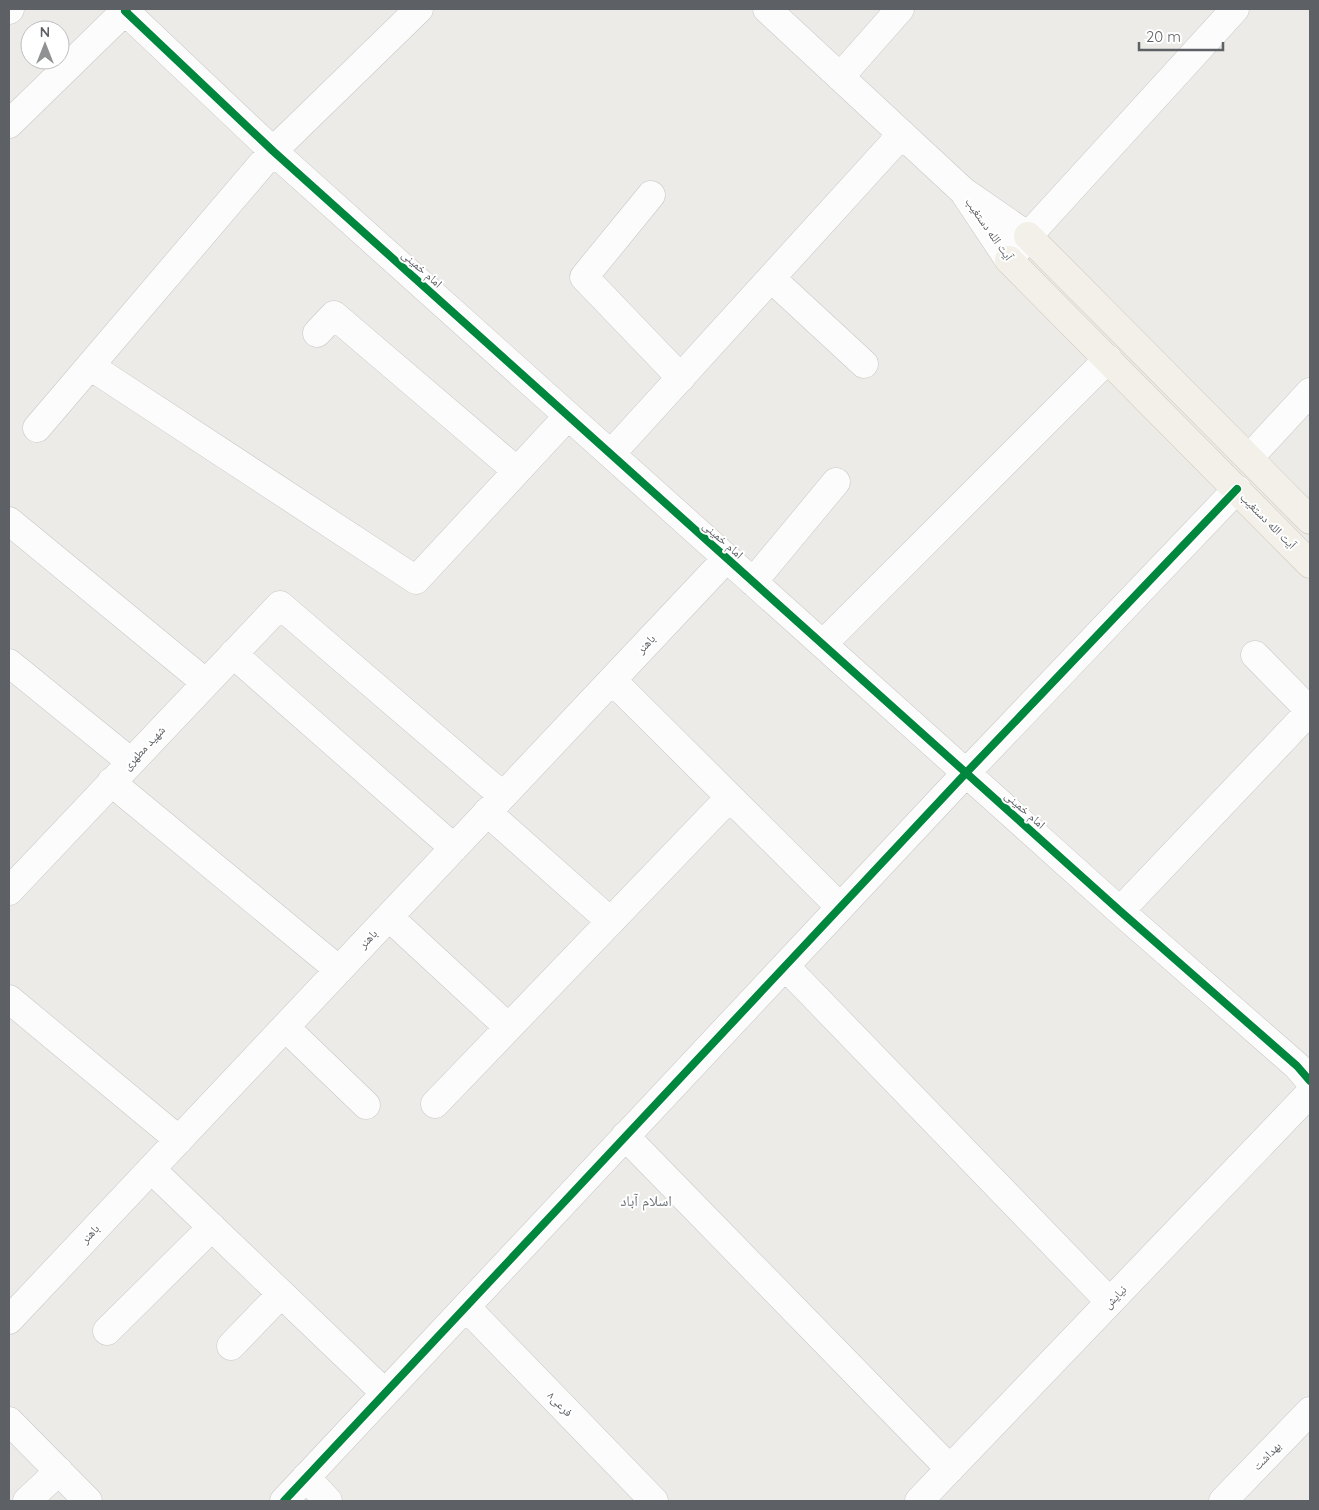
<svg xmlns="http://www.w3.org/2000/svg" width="1319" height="1510" font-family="Quicksand,'Noto Naskh Arabic',sans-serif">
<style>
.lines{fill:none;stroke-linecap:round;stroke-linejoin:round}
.minor-casing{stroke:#c7c7c7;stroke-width:29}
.major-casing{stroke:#d0c9b9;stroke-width:29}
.minor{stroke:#fcfcfc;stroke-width:28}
.major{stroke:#f2f0e9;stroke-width:28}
.cycleway-casing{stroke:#fff;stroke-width:11}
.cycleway{stroke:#00873e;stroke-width:8}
.labels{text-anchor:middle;stroke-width:4;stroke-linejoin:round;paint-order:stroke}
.street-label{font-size:12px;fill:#5d6064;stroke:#fff}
.quarter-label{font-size:15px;fill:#6e7276;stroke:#fff}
</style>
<rect width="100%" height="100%" fill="#ecebe8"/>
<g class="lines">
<defs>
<path id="minor" d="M123,9L273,151L1120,911L1297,1066L1310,1081
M767,9L963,191L1028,236
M9,10L10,9
M840,77L900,9
M9,124L127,9
M963,191L1009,260L1028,236L1235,9
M651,195L584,277L681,378
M771,278L864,364
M317,333L334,315L517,471
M90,366L416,580L568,416
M37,428L273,151L419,9
M611,454L902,134
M1249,458L1310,392
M9,521L206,683
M753,582L836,482
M823,644L1108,359
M233,654L454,848
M1255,655L1310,711
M9,663L131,762
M612,680L840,907
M111,782L339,970
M487,812L610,921
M9,891L280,605L503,796
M1120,911L1310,711
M389,917L508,1027
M785,966L1110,1302
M9,999L179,1140
M285,1027L366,1105
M435,1104L730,797
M625,1136L950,1469
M151,1169L385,1393
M466,1307L654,1501
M9,1320L727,558
M107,1331L212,1227
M231,1346L281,1294
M9,1421L88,1501
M306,1477L328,1501
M27,1501L59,1471
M284,1501L966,773L1237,489
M919,1501L1310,1093
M1223,1501L1310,1411"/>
<path id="major" d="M1028,236L1310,520
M1009,260L1310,564"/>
</defs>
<use href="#minor" class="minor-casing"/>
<use href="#major" class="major-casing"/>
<use href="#minor" class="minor"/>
<use href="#major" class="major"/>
<defs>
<path id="cycleway" d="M127,9L125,11L273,151L1120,911L1297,1066L1310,1081
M284,1501L966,773L1237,489"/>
</defs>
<use href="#cycleway" class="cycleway-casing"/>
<use href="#cycleway" class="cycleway"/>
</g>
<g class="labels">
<g class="street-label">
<text transform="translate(989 229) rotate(55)" y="4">آیت الله دستغیب</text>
<text transform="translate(422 269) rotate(42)" y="4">امام خمینی</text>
<text transform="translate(1268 521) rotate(45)" y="4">آیت الله دستغیب</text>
<text transform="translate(723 540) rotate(42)" y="4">امام خمینی</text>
<text transform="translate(646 644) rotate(-47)" y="4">باهنر</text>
<text transform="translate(144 748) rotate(-47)" y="4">شهید مطهری</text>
<text transform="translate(1025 810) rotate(42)" y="4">امام خمینی</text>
<text transform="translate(368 939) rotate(-47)" y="4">باهنر</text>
<text transform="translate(90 1234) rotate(-47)" y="4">باهنر</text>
<text transform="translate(1115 1297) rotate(-46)" y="4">نیایش</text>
<text transform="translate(560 1404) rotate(46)" y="4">فرعی۸</text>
<text transform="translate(1267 1456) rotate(-46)" y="4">بهداشت</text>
</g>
<g class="quarter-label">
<text x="646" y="1206">اسلام آباد</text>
</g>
</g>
<rect width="1319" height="1510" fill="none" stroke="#5d6064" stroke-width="20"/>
<g transform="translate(45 45)"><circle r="24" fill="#ffffff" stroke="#bebfc1"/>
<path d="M0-4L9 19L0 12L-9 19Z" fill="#8f9192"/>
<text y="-8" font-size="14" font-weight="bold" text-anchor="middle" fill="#5d6064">N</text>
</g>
<path d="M1139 42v8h84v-8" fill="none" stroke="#5d6064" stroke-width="2.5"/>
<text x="1146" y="42" font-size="15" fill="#5d6064" stroke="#ffffff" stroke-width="4" paint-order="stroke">20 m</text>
</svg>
